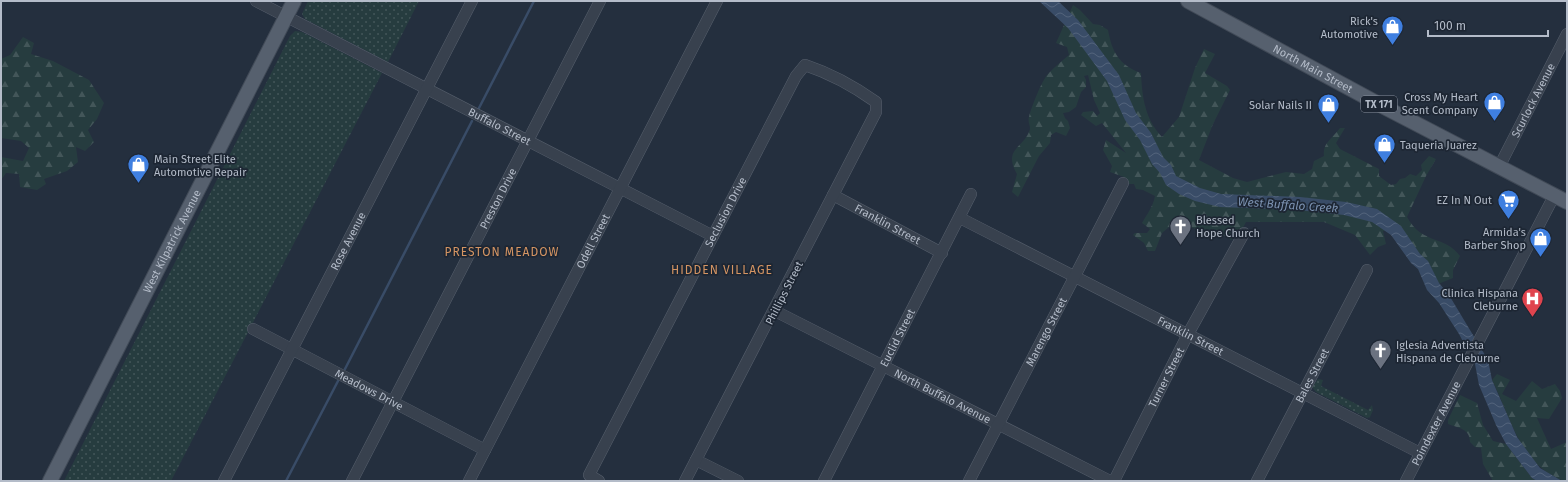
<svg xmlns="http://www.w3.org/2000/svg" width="1568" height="482" font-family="'Fira Sans',sans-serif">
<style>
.grass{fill:url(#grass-dots)}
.forest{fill:url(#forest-firs)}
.water{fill:url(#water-waves)}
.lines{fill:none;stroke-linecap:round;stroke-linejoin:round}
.stream{stroke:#394c67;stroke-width:2.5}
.minor-casing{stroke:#565f6c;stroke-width:12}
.major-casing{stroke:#414a57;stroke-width:16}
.minor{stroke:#38414e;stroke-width:11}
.major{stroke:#56606e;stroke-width:14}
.labels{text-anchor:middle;stroke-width:3.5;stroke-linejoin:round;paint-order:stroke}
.shield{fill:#1d2633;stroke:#878f9c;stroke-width:1}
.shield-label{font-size:10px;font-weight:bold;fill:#b4bcc9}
.poi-label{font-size:11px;fill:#b4bcc9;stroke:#1d2633;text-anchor:end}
.street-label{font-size:11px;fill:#b4bcc9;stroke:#1d2633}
.water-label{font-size:12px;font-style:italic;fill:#7c92b1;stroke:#1d2633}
.neighbourhood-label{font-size:12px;letter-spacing:1px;fill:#d59563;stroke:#1d2633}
</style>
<defs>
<pattern id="grass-dots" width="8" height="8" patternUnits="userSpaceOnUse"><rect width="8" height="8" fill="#263c3f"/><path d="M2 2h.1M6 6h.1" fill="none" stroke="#435659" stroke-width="1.8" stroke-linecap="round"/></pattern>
<pattern id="forest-firs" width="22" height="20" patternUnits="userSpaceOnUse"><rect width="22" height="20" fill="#263c3f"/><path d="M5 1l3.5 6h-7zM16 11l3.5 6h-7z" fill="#435659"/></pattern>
<pattern id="water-waves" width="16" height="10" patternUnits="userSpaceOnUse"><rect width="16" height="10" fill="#394c67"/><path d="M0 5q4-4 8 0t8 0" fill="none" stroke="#53647b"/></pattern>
</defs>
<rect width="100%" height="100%" fill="#242f3e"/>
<path class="grass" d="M308,1H419L388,62L305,19L302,14Z
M295,31L302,32L382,73L171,481H64L290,36Z
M1318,379L1323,380L1321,386L1368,410L1372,405L1373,410L1370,417L1367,418L1316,392L1312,387Z"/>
<path class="forest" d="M1073,5L1080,10L1093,24L1100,25L1108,30C1112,52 1119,65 1141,73C1142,97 1145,119 1162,137L1179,117L1195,68L1204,49L1215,54L1205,73L1227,86L1230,90L1213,124L1199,160L1233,178L1247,182L1286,172L1304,174L1312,169L1314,161L1324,156C1322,143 1333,138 1340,128H1345L1336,143L1340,149L1379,169V176L1391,185L1396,184L1400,179L1405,178L1410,174L1416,176L1422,170L1421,165L1429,156L1436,159L1426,176L1407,217C1422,245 1445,235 1460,256L1453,270V278L1438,284L1390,230L1383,231L1386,244L1378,247L1370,255L1355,235L1324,222H1246L1239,235L1231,240L1215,230L1196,229L1175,222L1162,233L1155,251H1148L1144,243L1133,235L1135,233H1147L1150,229L1142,223C1147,214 1153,207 1155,196L1143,190L1136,189L1134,184H1128L1124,177L1110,172L1112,166L1103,150L1106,140L1126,153L1102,123L1096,126L1081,115L1083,112L1093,111L1097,116L1100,113L1094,100L1088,75L1084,76L1086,80V87L1081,92L1076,107L1069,112L1063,113L1065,118L1068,121L1070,128L1066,136L1056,132L1051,135L1050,143L1039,156L1018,197L1012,192L1017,174C1003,149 1022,149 1029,132C1032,127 1027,122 1029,117C1031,108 1042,80 1048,74C1054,67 1062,61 1069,55L1067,47L1056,43Z
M23,37L34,43L31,54L53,61L89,80L104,103L97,119L88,130L94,142L85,151L76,147L78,162L67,171L44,179L46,184L37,190L20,187L19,174L6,173L1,180V157L23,161L29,148L21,141L1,138V59L10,55Z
M1497,374L1510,380L1502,394L1516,401L1532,381L1542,389L1555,384L1560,391L1562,398L1549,419L1537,418L1551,449L1567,442V481C1560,481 1556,477 1550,474C1517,454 1509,413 1492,380Z
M1460,395L1477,403L1483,425L1493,441L1506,444L1532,478L1537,481H1493L1483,464L1481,448L1475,447L1470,442C1470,429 1459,428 1448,424V420Z"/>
<path class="water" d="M1039,1H1058L1078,20L1119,75L1136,113L1151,133L1163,157L1171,165L1176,176L1200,188L1221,194L1300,197L1346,202L1377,209L1401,226L1420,254L1428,261L1439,283L1449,295L1488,360L1492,380L1517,437L1540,468L1562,481H1537L1532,478L1506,444L1496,425L1479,385L1475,364L1459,334L1439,303L1427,290L1418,269L1411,263L1391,235L1372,222L1344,215L1298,210L1220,207L1195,201L1179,194L1166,185L1160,173L1152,164L1140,140L1125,120L1107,81L1068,28Z"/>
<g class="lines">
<path class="stream" d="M479,108L534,1
M345,369L472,121
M286,481L338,381"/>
<defs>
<g id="minor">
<path id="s1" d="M256,1L713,236"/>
<path id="s2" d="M1499,167L1567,34"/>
<path id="s3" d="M833,195L942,253"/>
<path id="s4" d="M960,218L1420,453"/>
<path id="s5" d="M775,311L1110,481"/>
<path id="s6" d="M253,329L485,450"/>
<path d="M696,460L738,481"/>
<path id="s7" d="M224,481L472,1"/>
<path id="s8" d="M352,481L600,1"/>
<path id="s9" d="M469,481L717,1"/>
<path id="s10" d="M599,481L589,475L796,76L805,65C829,73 855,87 876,102V112L685,481"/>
<path id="s11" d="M824,481L971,194"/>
<path id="s12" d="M969,481L1123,183"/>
<path id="s13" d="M1114,481L1188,334L1244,233"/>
<path id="s14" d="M1257,481L1367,270"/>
<path id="s15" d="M1406,481L1554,196"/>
</g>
<g id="major">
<path id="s16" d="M1188,1L1386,108L1567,202"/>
<path id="s17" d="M50,481L294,1"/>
</g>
</defs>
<use href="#minor" class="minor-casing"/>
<use href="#major" class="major-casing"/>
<use href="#minor" class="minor"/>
<use href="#major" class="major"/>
</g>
<defs>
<symbol id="shop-pin" viewBox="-11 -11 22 30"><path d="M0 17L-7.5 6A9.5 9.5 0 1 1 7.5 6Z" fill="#3f7fe0" stroke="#1d2633"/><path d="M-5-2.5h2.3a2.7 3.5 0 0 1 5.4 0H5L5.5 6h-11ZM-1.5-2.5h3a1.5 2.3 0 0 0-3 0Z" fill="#fff"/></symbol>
<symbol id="supermarket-pin" viewBox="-11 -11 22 30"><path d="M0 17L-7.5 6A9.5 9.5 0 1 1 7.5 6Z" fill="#3f7fe0" stroke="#1d2633"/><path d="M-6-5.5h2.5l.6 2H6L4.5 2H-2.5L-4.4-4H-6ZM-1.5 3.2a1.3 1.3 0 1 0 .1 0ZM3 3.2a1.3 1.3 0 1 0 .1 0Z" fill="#fff"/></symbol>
<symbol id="church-pin" viewBox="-11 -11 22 30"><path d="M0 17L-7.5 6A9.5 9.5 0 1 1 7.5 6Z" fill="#6b7280" stroke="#1d2633"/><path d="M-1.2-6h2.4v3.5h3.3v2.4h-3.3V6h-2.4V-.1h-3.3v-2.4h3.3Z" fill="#fff"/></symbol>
<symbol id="hospital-pin" viewBox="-11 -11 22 30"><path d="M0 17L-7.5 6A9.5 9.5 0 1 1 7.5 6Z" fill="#e0444e" stroke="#1d2633"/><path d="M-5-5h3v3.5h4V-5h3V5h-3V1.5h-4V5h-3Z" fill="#fff"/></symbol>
</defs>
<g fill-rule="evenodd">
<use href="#shop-pin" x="1380" y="14" width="25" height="34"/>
<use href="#shop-pin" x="1482" y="90" width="25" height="34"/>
<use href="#shop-pin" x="1316" y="92" width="25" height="34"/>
<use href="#shop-pin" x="1372" y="132" width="25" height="34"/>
<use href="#shop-pin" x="126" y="152" width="25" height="34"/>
<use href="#supermarket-pin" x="1496" y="188" width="25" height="34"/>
<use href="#church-pin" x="1168" y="214" width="25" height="34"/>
<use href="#shop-pin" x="1528" y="226" width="25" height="34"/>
<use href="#hospital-pin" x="1520" y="286" width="25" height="34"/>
<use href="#church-pin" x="1368" y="338" width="25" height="34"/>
</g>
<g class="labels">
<rect class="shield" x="1361" y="96" width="36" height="16" rx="3"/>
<g class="shield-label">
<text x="1379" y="108">TX 171</text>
</g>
<g class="poi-label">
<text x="1378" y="25">Rick's<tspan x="1378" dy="13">Automotive</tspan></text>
<text x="1478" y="101">Cross My Heart<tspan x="1478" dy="13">Scent Company</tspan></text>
<text x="1312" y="109">Solar Nails II</text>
<text x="1400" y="149" text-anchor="start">Taqueria Juarez</text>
<text x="154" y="163" text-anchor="start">Main Street Elite<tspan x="154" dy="13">Automotive Repair</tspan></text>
<text x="1492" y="204">EZ In N Out</text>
<text x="1196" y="224" text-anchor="start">Blessed<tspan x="1196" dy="13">Hope Church</tspan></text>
<text x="1526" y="236">Armida's<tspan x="1526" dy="13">Barber Shop</tspan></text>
<text x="1518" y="297">Clinica Hispana<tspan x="1518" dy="13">Cleburne</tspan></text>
<text x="1396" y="349" text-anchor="start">Iglesia Adventista<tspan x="1396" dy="13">Hispana de Cleburne</tspan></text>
</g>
<g class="street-label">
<text dy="4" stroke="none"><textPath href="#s16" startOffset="142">North Main Street</textPath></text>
<text dy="4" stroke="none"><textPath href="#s2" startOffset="75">Scurlock Avenue</textPath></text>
<text dy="4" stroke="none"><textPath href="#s1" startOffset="274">Buffalo Street</textPath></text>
<text dy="4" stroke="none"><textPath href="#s8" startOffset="318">Preston Drive</textPath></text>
<text dy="4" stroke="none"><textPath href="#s10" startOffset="308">Seclusion Drive</textPath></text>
<text dy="4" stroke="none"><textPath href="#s3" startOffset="62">Franklin Street</textPath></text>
<text dy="4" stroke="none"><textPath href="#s17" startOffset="269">West Kilpatrick Avenue</textPath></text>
<text dy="4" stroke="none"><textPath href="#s7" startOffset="270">Rose Avenue</textPath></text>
<text dy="4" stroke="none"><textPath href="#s9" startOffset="270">Odell Street</textPath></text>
<text transform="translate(784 293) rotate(-63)" y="4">Phillips Street</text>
<text dy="4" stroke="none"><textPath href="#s12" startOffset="168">Marengo Street</textPath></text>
<text dy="4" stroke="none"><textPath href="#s4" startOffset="259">Franklin Street</textPath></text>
<text dy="4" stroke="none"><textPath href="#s11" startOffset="161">Euclid Street</textPath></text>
<text dy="4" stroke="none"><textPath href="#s14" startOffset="119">Bales Street</textPath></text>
<text dy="4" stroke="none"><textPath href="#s13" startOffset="116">Turner Street</textPath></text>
<text dy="4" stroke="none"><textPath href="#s6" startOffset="131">Meadows Drive</textPath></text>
<text dy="4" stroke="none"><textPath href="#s5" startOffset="188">North Buffalo Avenue</textPath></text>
<text dy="4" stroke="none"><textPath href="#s15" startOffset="65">Poindexter Avenue</textPath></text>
</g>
<g class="water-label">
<text transform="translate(1288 205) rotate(4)" y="4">West Buffalo Creek</text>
</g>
<g class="neighbourhood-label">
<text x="502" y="256">PRESTON MEADOW</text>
<text x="722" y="274">HIDDEN VILLAGE</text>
</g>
</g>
<rect width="1568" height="482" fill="none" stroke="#b4bcc9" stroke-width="4"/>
<path d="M1428 30v6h120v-6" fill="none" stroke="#b4bcc9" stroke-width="2"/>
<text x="1434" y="30" font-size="12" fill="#b4bcc9" stroke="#1d2633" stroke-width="3" paint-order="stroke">100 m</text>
</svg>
